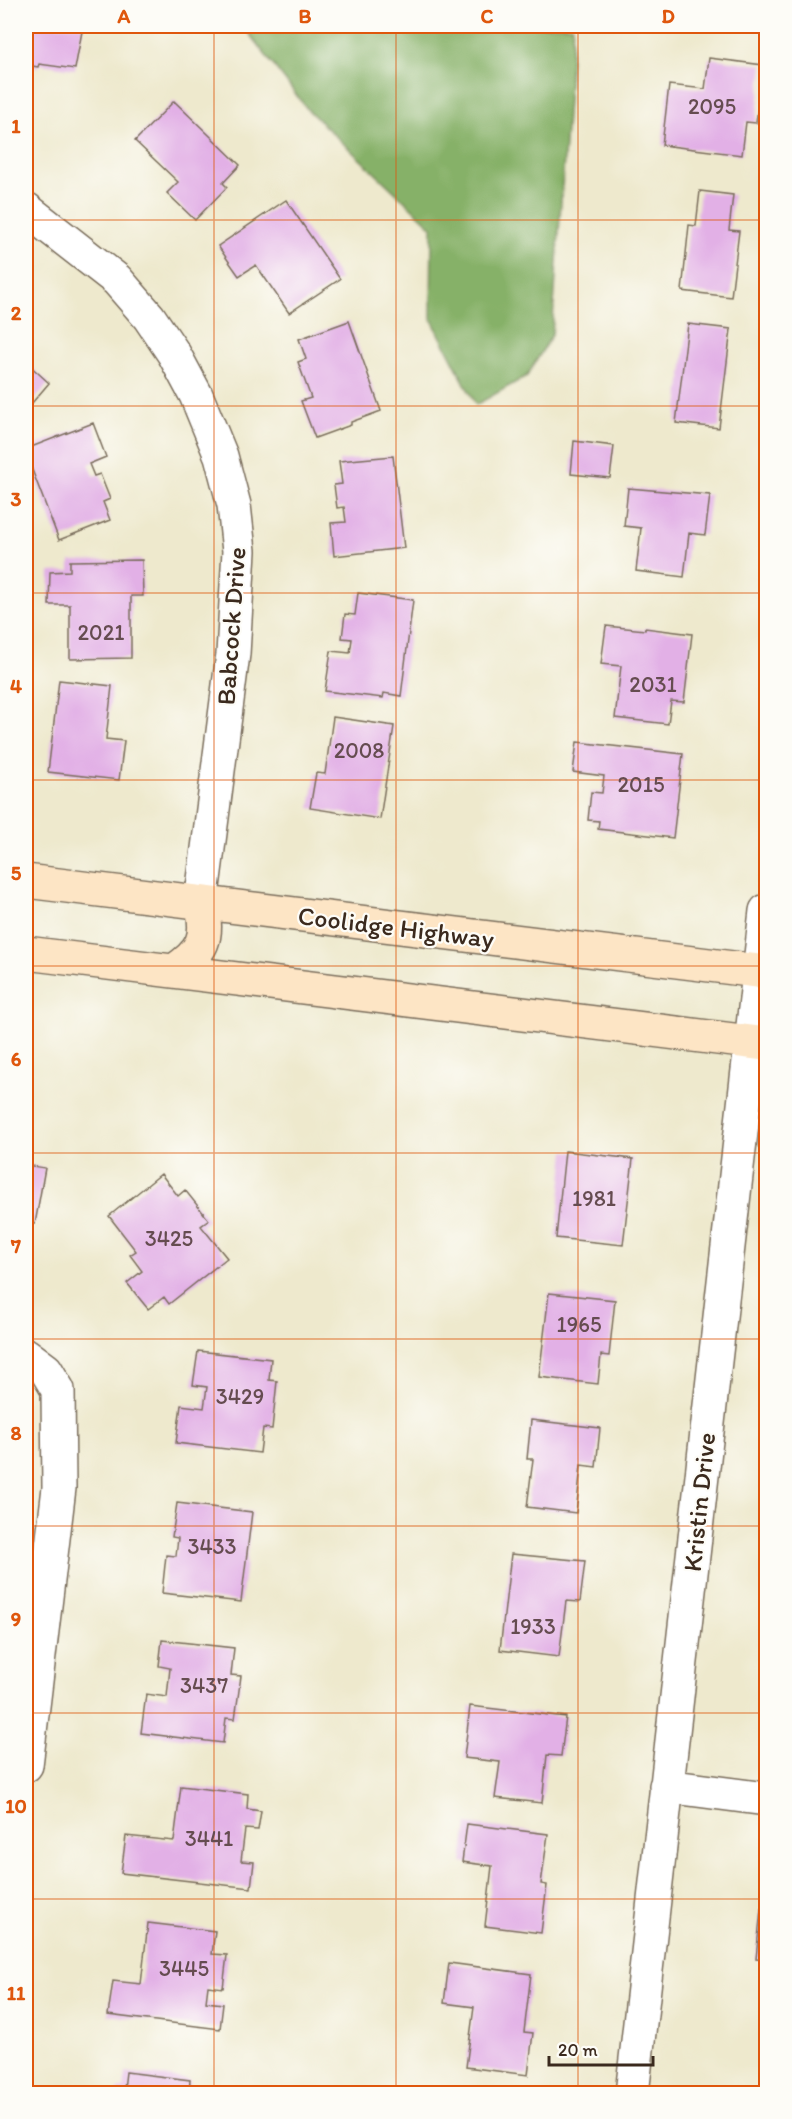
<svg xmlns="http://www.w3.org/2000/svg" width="792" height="2119" font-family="Itim,sans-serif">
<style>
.forest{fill:#86b168;stroke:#606e43;stroke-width:1.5}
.building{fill:#e2b0e6}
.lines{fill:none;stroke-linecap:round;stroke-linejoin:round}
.street-casing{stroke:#7a6d5b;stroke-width:36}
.secondary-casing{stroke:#7a6d5b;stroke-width:36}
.street{stroke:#fff;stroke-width:33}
.secondary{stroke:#fde5c5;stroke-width:33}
.grid{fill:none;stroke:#df570d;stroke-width:1.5;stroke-opacity:0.55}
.labels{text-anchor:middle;stroke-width:4.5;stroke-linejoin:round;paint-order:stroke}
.number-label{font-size:22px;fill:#654c50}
.street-label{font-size:26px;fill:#3b2a1e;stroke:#fdfcf7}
.neatline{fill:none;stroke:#df570d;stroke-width:2}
.grid-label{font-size:20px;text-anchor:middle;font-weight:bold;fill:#df570d}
</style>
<rect width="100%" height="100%" fill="#fdfcf7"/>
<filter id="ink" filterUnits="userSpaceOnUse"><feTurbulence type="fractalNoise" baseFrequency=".0167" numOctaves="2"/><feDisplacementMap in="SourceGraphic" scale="12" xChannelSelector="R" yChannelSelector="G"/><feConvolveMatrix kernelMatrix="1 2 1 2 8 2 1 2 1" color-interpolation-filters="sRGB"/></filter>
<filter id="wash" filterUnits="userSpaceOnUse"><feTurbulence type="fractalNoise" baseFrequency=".008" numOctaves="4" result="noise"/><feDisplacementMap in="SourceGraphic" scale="24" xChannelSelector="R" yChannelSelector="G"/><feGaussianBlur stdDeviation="1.35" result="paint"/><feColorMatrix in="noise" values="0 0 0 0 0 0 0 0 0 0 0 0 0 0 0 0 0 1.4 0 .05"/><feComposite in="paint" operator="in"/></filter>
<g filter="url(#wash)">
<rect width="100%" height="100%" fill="#eee9cd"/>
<path class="forest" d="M243,26H573L552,335L527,376L476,405L431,318L432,227L308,110Z"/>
<g id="blocks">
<path class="building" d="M26,26H83L75,69L39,64L38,67L26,65Z
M709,58L763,65L756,123L746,122L742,155L662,145L669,85L705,89Z
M174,101L240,165L223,183L227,187L195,220L167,193L178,182L135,141Z
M700,191L733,195L729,230L739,231L731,297L682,291L689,225L696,226Z
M286,200L340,279L289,313L256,265L239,276L218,246Z
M349,321L381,411L351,422V425L315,438L301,401L311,398L298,362L306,359L299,339Z
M688,324L731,329L719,428L676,423Z
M26,362L49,383L26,410Z
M93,423L106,457L89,464L94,476L100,474L110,499L103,502L110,520L59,540L26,454V449Z
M574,441L614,446L610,478L571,474Z
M393,456L404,548L334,556L331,523L346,522L344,507L337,508L334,485L342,484L339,461Z
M628,488L710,495L705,535L689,533L684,577L636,571L641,528L624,526Z
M142,560L143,596H131V658L70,659V605H49L50,572L70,571V561Z
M358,593L413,600L401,696L384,693L383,698L325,691L331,651L350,653L352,639L342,638L345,614L355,615Z
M606,626L645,630V628L692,634L684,702L671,701L668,724L615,718L621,666L601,664Z
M59,680L112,686L106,739L124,741L119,780L48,772Z
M333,717L394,726L380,819L310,808L316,773L325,774Z
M577,742L683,754L673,838L598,829L599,821L588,820L591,792L602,793L604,776L573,772Z
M565,1151L633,1159L623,1245L556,1238Z
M26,1165L45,1168L35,1224L26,1223Z
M161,1174L178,1196L185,1190L209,1220L201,1226L227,1258L169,1304L164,1297L148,1309L127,1283L142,1271L130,1255L136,1251L109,1216Z
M549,1293L615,1300L609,1356L601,1355L598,1384L539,1377Z
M198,1351L271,1359L269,1380L277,1381L272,1429L263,1428L260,1453L176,1443L181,1405L204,1408L207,1387L193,1385Z
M531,1420L600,1428L596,1467L581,1465L576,1513L527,1507L533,1459H527Z
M177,1503L252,1512L241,1602L162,1593L166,1555L176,1556L178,1538L172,1537Z
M511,1554L585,1561L580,1602L566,1601L559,1657L500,1650Z
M162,1640L234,1648L231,1675L241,1676L235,1719L226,1718L223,1743L141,1733L146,1694L167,1697L170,1668L159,1666Z
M470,1706L566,1717L561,1756L547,1755L542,1803L495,1798L500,1762L464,1758Z
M181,1786L248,1794L247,1809L261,1811L258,1830L245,1829L241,1861L254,1862L251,1888L121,1873L126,1836L174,1841Z
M467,1824L548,1834L541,1884L547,1885L541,1933L485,1926L492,1866L462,1862Z
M761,1909L766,1910V1960L756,1959Z
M148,1923L215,1931L212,1954L227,1955L223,1988L208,1986L206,2002L223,2004L220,2029L108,2015L113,1981L141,1984Z
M449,1963L531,1974L524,2032L533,2033L528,2075L466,2067L474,2007L444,2003Z
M126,2072L190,2080L189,2094H117L118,2089H124Z"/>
</g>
</g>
<g filter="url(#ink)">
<use href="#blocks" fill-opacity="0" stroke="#7a6d5b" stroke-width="1.5"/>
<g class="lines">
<defs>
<path id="street" d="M26,209L117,280L149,317L174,354L196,395L221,456L234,505L239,551L233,654L201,903
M26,1355L46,1370L58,1390L59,1488L26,1765
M666,1786L766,1799
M632,2094L766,911"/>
<path id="secondary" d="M26,881L766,972
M26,953L766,1044
M174,971C203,952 210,937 201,903"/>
</defs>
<use href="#street" class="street-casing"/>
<use href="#secondary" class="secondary-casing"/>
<use href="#street" class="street"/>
<use href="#secondary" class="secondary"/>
</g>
</g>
<path class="grid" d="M214,26V2094M396,26V2094M578,26V2094M26,220H766M26,406H766M26,593H766M26,780H766M26,966H766M26,1153H766M26,1339H766M26,1526H766M26,1713H766M26,1899H766"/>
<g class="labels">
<g class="number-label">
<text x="712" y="114">2095</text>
<text x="101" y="640">2021</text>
<text x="653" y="692">2031</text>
<text x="359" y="758">2008</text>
<text x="641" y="792">2015</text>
<text x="594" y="1206">1981</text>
<text x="169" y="1246">3425</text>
<text x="579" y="1332">1965</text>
<text x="240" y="1404">3429</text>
<text x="212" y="1554">3433</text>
<text x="533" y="1634">1933</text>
<text x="204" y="1693">3437</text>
<text x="209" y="1846">3441</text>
<text x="184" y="1976">3445</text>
</g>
<g class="street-label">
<text transform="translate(231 626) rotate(-86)" y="9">Babcock Drive</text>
<text transform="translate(396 927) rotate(7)" y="9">Coolidge Highway</text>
<text transform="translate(699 1502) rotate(-84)" y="9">Kristin Drive</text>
</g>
</g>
<rect width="792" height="2119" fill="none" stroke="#fdfcf7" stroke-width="66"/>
<path d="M549 2056v9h104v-9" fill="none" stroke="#3b2a1e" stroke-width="3"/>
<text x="558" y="2056" font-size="18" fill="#3b2a1e" stroke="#fdfcf7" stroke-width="4.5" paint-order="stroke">20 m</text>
<rect x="33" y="33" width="726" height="2053" class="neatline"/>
<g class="grid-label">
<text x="124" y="23">A</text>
<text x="305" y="23">B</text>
<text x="487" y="23">C</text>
<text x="668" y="23">D</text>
<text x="16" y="133">1</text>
<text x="16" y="320">2</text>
<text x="16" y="506">3</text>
<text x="16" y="693">4</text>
<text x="16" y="880">5</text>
<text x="16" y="1066">6</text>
<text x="16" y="1253">7</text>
<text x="16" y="1440">8</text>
<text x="16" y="1626">9</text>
<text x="16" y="1813">10</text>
<text x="16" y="2000">11</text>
</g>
</svg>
